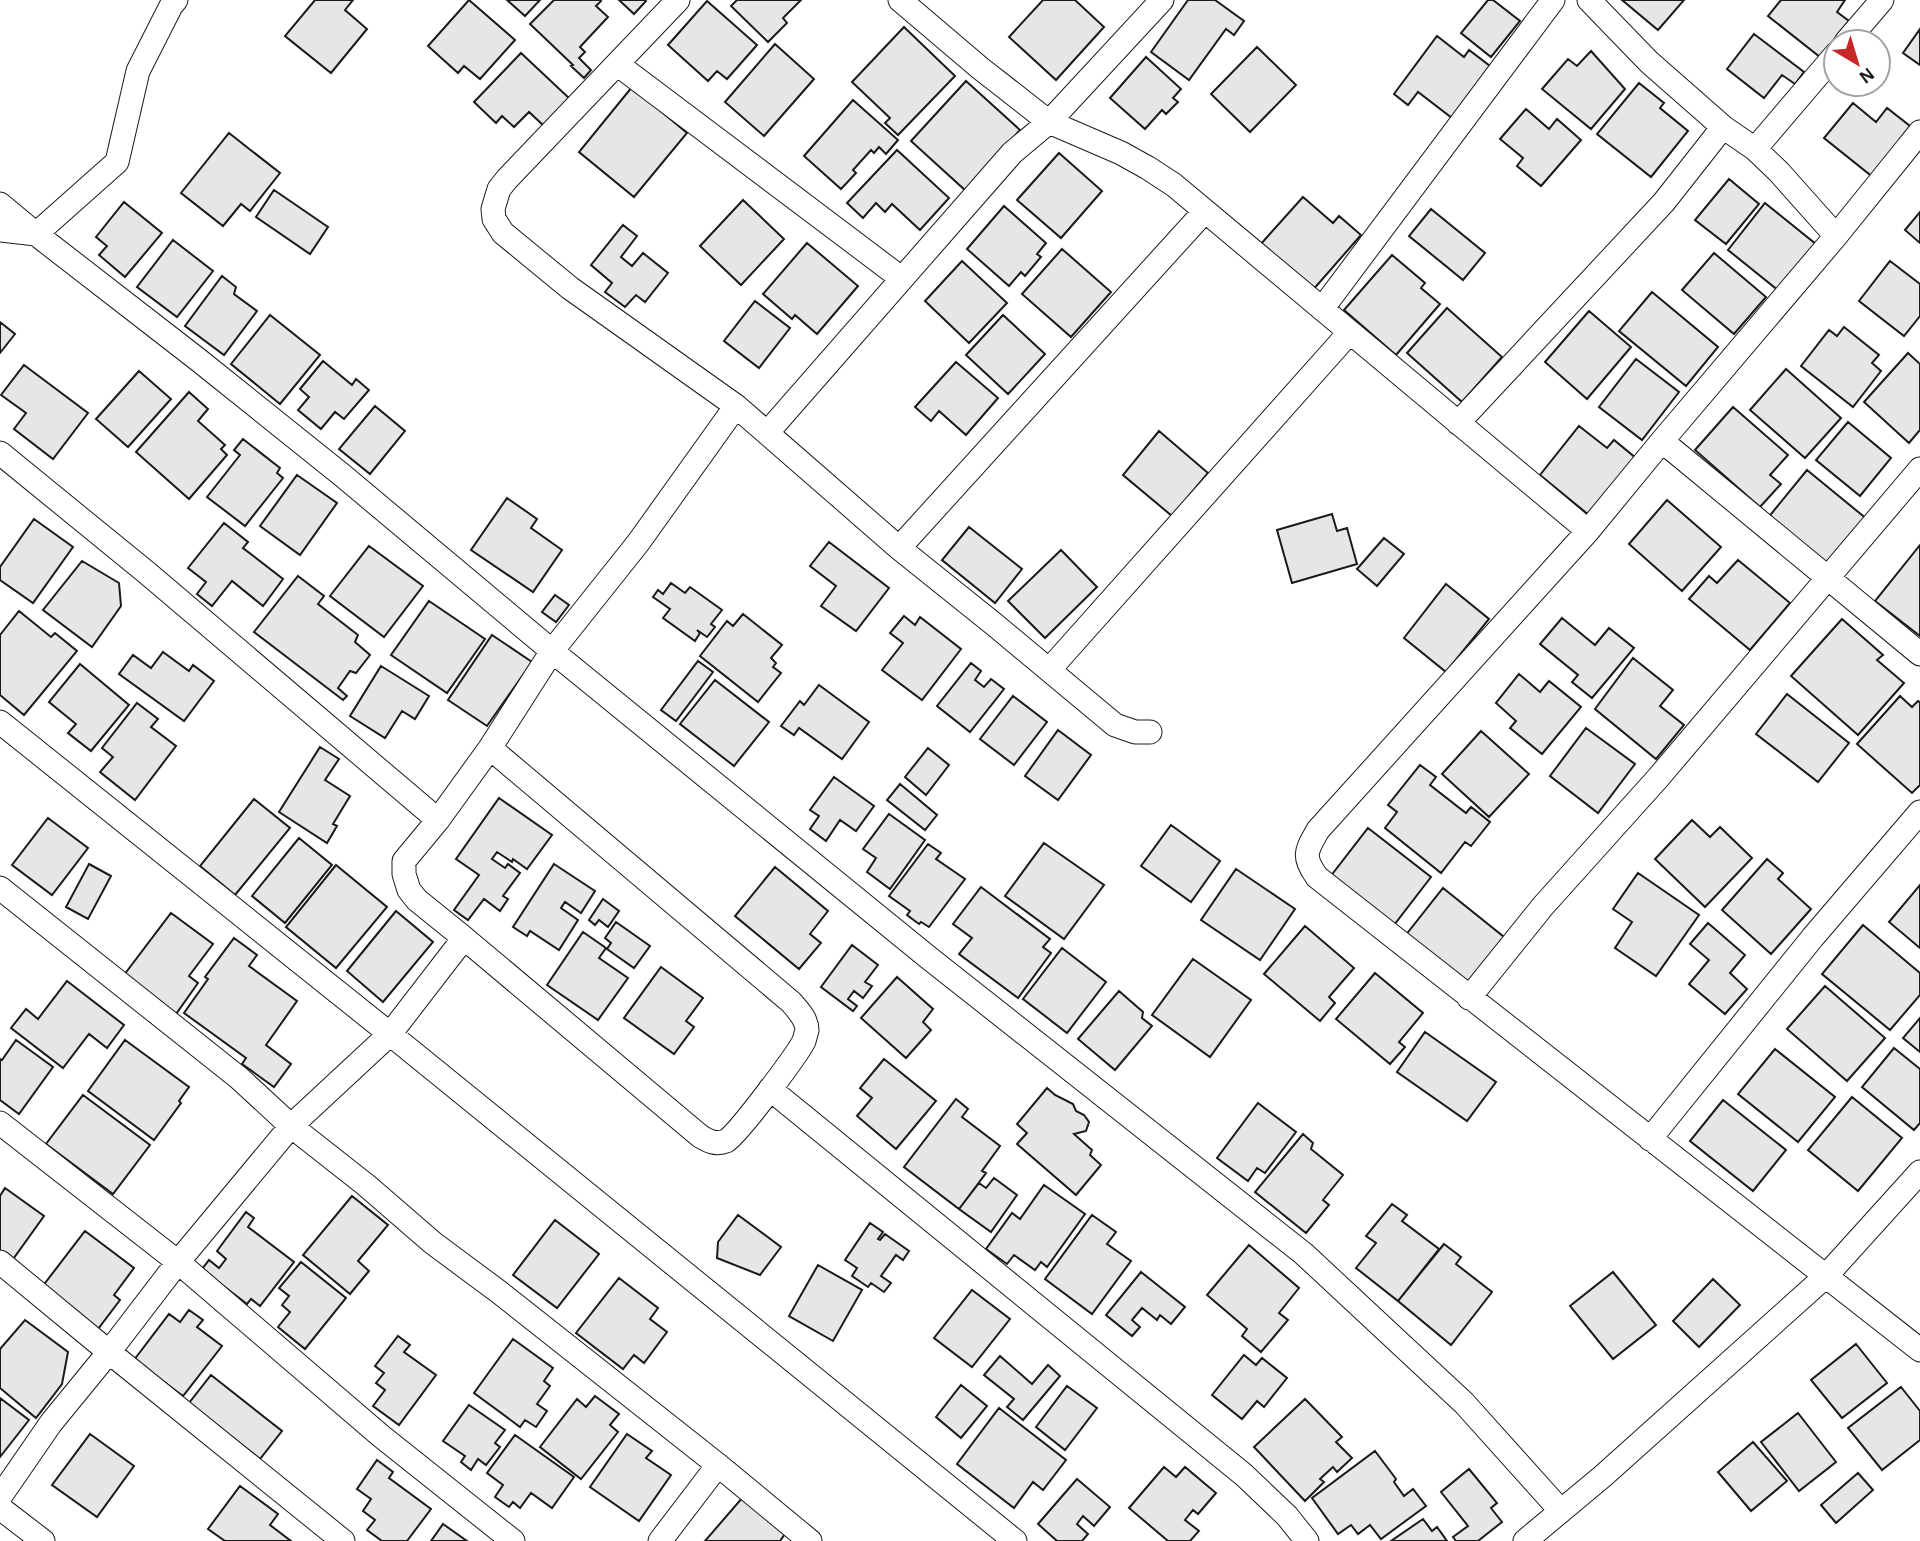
<svg xmlns="http://www.w3.org/2000/svg" width="1920" height="1541" font-family="'Alegreya Sans',sans-serif">
<style>
.building{fill:#e6e6e6;stroke:#1a1a1a;stroke-width:2}
.lines{fill:none;stroke-linecap:round;stroke-linejoin:round}
.minor-casing{stroke:#1a1a1a;stroke-width:25}
.minor{stroke:#fff;stroke-width:23}
</style>
<rect width="100%" height="100%" fill="#fff"/>
<path class="building" d="M315,0H353L345,10L367,29L331,73L285,36Z
M469,0L515,40L480,79L464,66L458,73L428,46Z
M507,0H540L525,16Z
M554,0H600L601,1L596,6L608,17L580,47L585,52L579,58L591,70L584,78L571,66L573,65L530,24Z
M619,0H645L646,1L634,14Z
M737,0H801L783,18L787,23L768,42L731,6Z
M1043,0H1075L1104,27L1056,80L1009,37Z
M1188,0H1215L1244,21L1234,35L1226,29L1189,80L1151,52Z
M1488,0H1493L1520,21L1491,57L1461,33Z
M1622,0H1684L1658,30Z
M1781,0H1845L1837,12L1849,21L1820,57L1768,16Z
M707,1L757,45L727,79L717,71L708,81L668,45Z
M904,27L955,76L898,135L885,123L890,118L852,82Z
M1920,29V65L1903,53Z
M1754,34L1804,72L1795,84L1782,75L1764,98L1727,69Z
M1437,36L1464,57L1469,50L1490,66L1452,118L1418,92L1408,105L1394,94Z
M775,44L814,79L764,136L725,102Z
M1257,47L1296,85L1250,132L1211,94Z
M1591,51L1625,89L1591,129L1542,89L1568,59L1577,66Z
M521,53L570,99L544,126L529,112L514,127L502,116L496,123L474,102Z
M1146,57L1181,89L1173,98L1178,102L1166,114L1162,110L1145,129L1110,98Z
M966,81L1020,130L966,191L911,141Z
M1639,83L1664,103L1660,108L1688,131L1651,177L1597,134Z
M632,87L687,133L634,197L579,152Z
M853,100L898,140L886,154L879,147L874,153L871,150L853,170L856,173L841,189L804,156Z
M1853,103L1876,122L1887,108L1910,126L1899,140L1902,143L1874,178L1824,138Z
M1526,109L1549,129L1557,119L1581,140L1541,186L1517,166L1523,158L1500,139Z
M229,133L280,173L250,211L241,204L223,226L181,193Z
M897,150L949,198L920,230L892,204L885,212L876,203L863,218L847,203Z
M1059,153L1102,191L1061,238L1017,200Z
M1729,179L1759,204L1726,244L1695,220Z
M274,190L328,227L310,254L256,217Z
M1303,197L1333,223L1339,216L1361,235L1312,291L1260,245Z
M743,200L784,239L741,285L700,246Z
M124,202L162,233L125,277L99,255L107,246L96,237Z
M1765,203L1817,245L1779,291L1728,250Z
M1004,206L1046,243L1037,254L1041,257L1025,276L1021,272L1009,286L967,249Z
M1431,209L1485,253L1463,280L1409,236Z
M1920,212V243L1905,230Z
M623,225L637,236L621,257L632,266L643,253L668,273L645,302L636,295L625,307L605,292L612,283L591,265Z
M173,240L213,271L177,317L137,287Z
M807,243L858,286L817,334L795,315L792,319L763,294Z
M1062,249L1111,292L1071,337L1022,294Z
M1714,253L1766,297L1734,334L1682,290Z
M1392,255L1425,283L1421,288L1440,304L1396,355L1344,310Z
M962,261L1007,303L969,343L925,301Z
M1890,261L1920,284V316L1904,336L1859,301Z
M222,276L236,287L234,294L257,311L224,355L185,326Z
M1652,292L1718,347L1686,386L1619,331Z
M755,301L790,328L759,368L724,341Z
M1447,308L1502,357L1462,402L1407,353Z
M1589,311L1631,347L1587,399L1545,362Z
M270,315L320,355L280,404L231,364Z
M1003,315L1045,354L1008,394L966,355Z
M0,322L15,334L0,353Z
M1844,327L1879,355L1872,363L1881,371L1853,407L1801,366L1829,330L1837,336Z
M1908,353L1920,364V430L1909,443L1864,402Z
M1636,359L1679,392L1642,440L1599,407Z
M323,361L352,385L356,379L369,390L344,419L335,412L321,429L298,410L309,397L300,389Z
M956,362L998,398L966,435L939,411L931,421L915,407Z
M24,365L88,413L53,459L14,429L26,413L1,395Z
M1786,369L1841,418L1805,458L1750,410Z
M139,371L171,399L128,447L96,419Z
M189,392L208,409L198,421L225,445L221,449L227,455L189,499L136,452Z
M375,406L405,431L370,474L339,449Z
M1733,407L1788,455L1770,475L1781,484L1760,507L1695,450Z
M1848,422L1891,458L1860,496L1816,460Z
M1579,426L1607,448L1614,440L1637,459L1590,516L1540,475Z
M1159,431L1208,473L1172,516L1123,475Z
M243,439L280,468L277,473L283,478L245,526L207,497L240,455L234,450Z
M1807,470L1868,520L1827,569L1767,519Z
M297,475L337,503L300,555L260,526Z
M507,498L537,519L531,528L562,550L533,592L471,550Z
M1667,500L1721,547L1682,591L1629,544Z
M1332,514L1337,531L1347,528L1357,564L1292,583L1277,530Z
M34,519L73,547L33,603L0,580V567Z
M224,523L248,542L243,548L283,579L263,606L232,581L212,606L197,594L206,582L188,568Z
M969,527L1022,569L995,603L942,560Z
M1384,538L1404,554L1377,586L1357,569Z
M829,542L889,588L856,631L821,606L836,586L810,566Z
M1920,545V636L1875,601Z
M369,546L423,586L384,637L330,596Z
M1061,550L1097,587L1045,638L1008,601Z
M1738,560L1790,603L1750,650L1689,599L1709,576L1717,583Z
M82,561L119,583L121,606L92,647L43,610Z
M298,576L324,596L318,604L358,635L355,642L370,655L356,673L350,671L338,688L347,696L343,700L254,632Z
M671,583L685,593L690,587L722,610L711,624L715,627L707,637L697,630L700,633L695,641L663,618L670,609L653,597L658,590L663,594Z
M1446,584L1489,619L1446,672L1404,638Z
M555,595L569,605L556,622L542,612Z
M429,601L485,639L447,693L391,655Z
M19,611L51,637L55,633L77,651L24,715L0,695V635Z
M743,614L782,645L771,658L776,663L773,667L781,673L758,702L700,656L727,621L733,626Z
M904,616L915,625L920,617L961,649L922,700L882,670L903,643L890,633Z
M1562,618L1595,645L1609,628L1634,648L1592,698L1572,682L1578,675L1540,644Z
M1842,619L1883,655L1877,660L1904,683L1858,735L1791,676Z
M492,635L532,662L487,726L448,700Z
M163,652L189,671L193,665L214,681L184,721L119,674L133,655L151,668Z
M1633,658L1673,690L1660,706L1684,725L1656,759L1595,709Z
M698,661L713,672L676,721L661,710Z
M971,663L981,671L975,680L984,687L991,679L1004,689L970,732L937,706Z
M80,664L129,705L91,751L68,733L76,724L49,702Z
M381,666L429,696L415,719L402,711L385,738L350,716Z
M1519,674L1540,692L1549,681L1581,707L1542,754L1510,728L1516,721L1496,703Z
M715,680L769,722L734,766L680,724Z
M819,685L869,722L842,759L799,728L794,735L781,726L800,701L804,705Z
M1787,694L1849,743L1818,782L1756,734Z
M1013,696L1047,722L1014,765L980,739Z
M1900,696L1912,707L1918,701L1920,702V785L1912,793L1857,744Z
M137,703L158,719L151,727L176,746L135,800L100,772L113,757L102,748Z
M1586,728L1635,764L1598,813L1550,776Z
M1058,730L1091,755L1058,800L1025,776Z
M1481,731L1529,774L1489,817L1442,774Z
M320,747L339,759L325,780L350,796L333,824L337,826L327,843L279,812Z
M928,748L949,765L926,795L905,777Z
M1420,765L1436,777L1430,785L1466,813L1471,807L1490,822L1471,846L1465,842L1441,873L1385,828L1397,812L1388,805Z
M834,777L874,806L856,831L840,820L826,841L810,829L819,816L810,810Z
M900,784L937,815L925,830L887,800Z
M499,798L552,835L527,869L513,859L512,862L497,852L492,859L505,868L508,864L520,873L503,896L508,899L500,911L484,899L468,920L454,910L479,875L456,859Z
M254,799L290,828L235,895L200,866Z
M889,814L925,840L890,889L867,872L876,858L863,849Z
M48,818L88,848L52,895L12,865Z
M1692,820L1710,837L1720,827L1752,858L1705,907L1655,859Z
M1171,825L1220,861L1191,902L1141,866Z
M1368,828L1431,877L1394,925L1330,877Z
M299,838L332,865L285,923L252,896Z
M1044,843L1104,885L1064,939L1005,896Z
M928,844L941,853L936,859L965,879L929,927L921,922L919,924L907,915L910,911L889,896Z
M1767,859L1783,873L1778,879L1811,909L1771,954L1722,910Z
M89,864L111,876L88,919L66,907Z
M554,864L595,891L581,913L565,902L561,908L578,920L559,950L530,931L527,936L513,927Z
M336,865L387,907L336,968L286,927Z
M775,867L828,911L810,934L821,943L799,969L735,916Z
M1236,869L1295,909L1260,960L1201,920Z
M1638,873L1699,915L1656,976L1615,948L1632,922L1613,909Z
M1920,885V948L1889,922Z
M981,887L1050,939L1043,947L1051,953L1018,998L959,954L972,938L953,924Z
M1443,888L1504,937L1465,985L1405,936Z
M603,899L619,911L608,927L599,920L595,925L589,920Z
M396,911L433,942L383,1002L347,971Z
M171,913L213,944L189,976L198,983L176,1014L124,975Z
M616,922L650,946L634,968L607,949L611,943L605,938Z
M1708,923L1745,955L1730,973L1747,989L1725,1014L1689,984L1709,960L1690,944Z
M1863,925L1920,973V995L1890,1030L1822,974Z
M1305,926L1354,968L1329,997L1335,1003L1320,1021L1264,974Z
M583,932L606,948L599,958L628,978L598,1020L547,985Z
M234,938L257,955L249,966L297,1001L266,1045L291,1064L274,1087L242,1064L246,1058L184,1013L208,979L205,977Z
M852,945L878,965L865,982L872,986L863,998L854,991L848,999L857,1006L853,1011L821,987Z
M1062,948L1106,982L1067,1033L1023,999Z
M1193,959L1251,1000L1210,1057L1152,1015Z
M661,967L703,998L686,1021L694,1027L674,1054L624,1018Z
M1375,973L1423,1013L1399,1042L1405,1047L1390,1064L1336,1019Z
M897,977L933,1009L923,1022L931,1030L906,1058L861,1018Z
M67,981L124,1025L107,1048L89,1034L63,1068L11,1028L26,1009L38,1019Z
M1825,986L1885,1038L1847,1081L1787,1029Z
M1119,991L1143,1012L1142,1018L1152,1026L1115,1070L1078,1039Z
M1920,1018V1052L1903,1038Z
M1425,1032L1496,1082L1467,1121L1397,1072Z
M16,1040L53,1067L19,1114L0,1100V1059L2,1060Z
M125,1040L189,1087L179,1101L181,1103L154,1140L88,1091Z
M1894,1048L1920,1069V1123L1914,1130L1862,1087Z
M1775,1049L1835,1097L1798,1142L1738,1094Z
M884,1059L936,1101L896,1149L857,1116L872,1098L860,1088Z
M1047,1088L1055,1095L1073,1104L1076,1111L1084,1115L1089,1122L1086,1131L1074,1134L1092,1150L1090,1155L1101,1165L1076,1195L1017,1144L1027,1133L1017,1124Z
M83,1095L150,1145L113,1194L46,1144Z
M1852,1097L1902,1138L1858,1191L1808,1150Z
M956,1099L968,1109L962,1117L1000,1146L982,1171L986,1173L959,1209L904,1167Z
M1723,1100L1786,1150L1753,1191L1690,1141Z
M1258,1103L1296,1132L1265,1173L1257,1168L1248,1181L1217,1158Z
M1303,1134L1313,1143L1311,1149L1343,1175L1323,1200L1329,1205L1306,1233L1255,1192Z
M994,1178L1017,1195L991,1232L959,1209L979,1183L986,1188Z
M1044,1185L1085,1214L1047,1267L1041,1262L1035,1270L1014,1255L1007,1264L986,1249L1012,1213L1020,1219Z
M5,1188L44,1216L11,1262L0,1254V1196Z
M352,1196L388,1225L358,1261L369,1271L350,1294L303,1255Z
M1392,1204L1407,1215L1402,1221L1439,1249L1398,1301L1356,1268L1376,1243L1366,1236Z
M246,1212L254,1218L248,1227L294,1262L260,1306L251,1299L247,1304L213,1278L196,1277L209,1260L219,1268L226,1259L217,1251Z
M738,1215L781,1247L760,1275L717,1258L718,1242Z
M1092,1215L1116,1232L1107,1244L1131,1261L1092,1314L1045,1279Z
M555,1220L599,1254L557,1308L513,1275Z
M870,1223L883,1232L878,1239L880,1240L885,1234L909,1251L903,1260L896,1255L881,1276L891,1283L884,1292L871,1283L868,1287L852,1276L857,1268L845,1260Z
M85,1231L134,1268L114,1295L120,1300L98,1329L42,1287Z
M1444,1244L1461,1257L1456,1264L1492,1292L1451,1345L1398,1301Z
M1249,1245L1299,1288L1279,1313L1288,1320L1261,1352L1242,1336L1247,1329L1207,1295Z
M301,1262L346,1298L305,1349L278,1327L290,1312L282,1305L289,1296L279,1288Z
M818,1265L862,1290L833,1341L789,1316Z
M1141,1272L1185,1307L1171,1324L1160,1315L1157,1320L1142,1308L1132,1320L1140,1327L1132,1336L1106,1315Z
M1613,1272L1656,1325L1613,1359L1570,1306Z
M619,1278L658,1308L650,1319L667,1332L644,1363L634,1355L623,1369L576,1333Z
M1713,1279L1740,1305L1699,1347L1673,1321Z
M972,1290L1010,1319L972,1367L934,1338Z
M189,1310L203,1320L197,1327L222,1346L183,1396L134,1360L169,1314L180,1322Z
M25,1320L68,1352L62,1384L36,1418L0,1388V1349Z
M398,1336L410,1345L404,1352L436,1375L399,1425L373,1406L385,1390L376,1383L384,1373L375,1366Z
M513,1339L553,1368L544,1381L550,1386L537,1404L547,1411L536,1427L525,1420L520,1427L474,1393Z
M1856,1344L1887,1383L1842,1418L1811,1380Z
M1244,1355L1256,1365L1262,1358L1287,1378L1264,1407L1257,1401L1242,1419L1212,1395Z
M1000,1356L1032,1384L1048,1365L1060,1376L1023,1420L1007,1407L1014,1399L984,1375Z
M211,1375L282,1431L260,1459L189,1403Z
M961,1385L987,1406L961,1438L936,1417Z
M1067,1386L1097,1408L1065,1450L1036,1427Z
M1901,1387L1920,1411V1440L1882,1470L1848,1428Z
M595,1396L619,1414L610,1425L618,1432L581,1479L540,1447L577,1399L586,1407Z
M0,1398L29,1420L0,1457Z
M1305,1399L1342,1437L1336,1442L1352,1458L1337,1472L1333,1467L1320,1479L1324,1482L1305,1501L1254,1447Z
M469,1405L505,1430L495,1443L500,1447L486,1465L478,1459L471,1470L461,1462L465,1456L443,1441Z
M999,1408L1066,1460L1043,1490L1033,1482L1014,1508L957,1464Z
M1798,1413L1836,1462L1799,1491L1761,1442Z
M90,1434L134,1466L97,1517L52,1485Z
M627,1434L652,1451L646,1458L671,1475L639,1521L590,1487Z
M515,1435L574,1477L552,1508L531,1493L520,1508L513,1502L509,1507L495,1497L503,1485L487,1473Z
M1753,1442L1787,1481L1751,1511L1718,1472Z
M1375,1451L1396,1479L1394,1482L1404,1496L1413,1489L1426,1506L1381,1539L1370,1525L1358,1534L1351,1525L1338,1534L1312,1498Z
M377,1460L393,1472L389,1478L431,1509L407,1541H382L367,1530L375,1520L363,1511L371,1499L357,1489Z
M1164,1467L1176,1477L1185,1467L1216,1493L1198,1514L1193,1510L1185,1520L1199,1531L1190,1541H1168L1129,1508Z
M1469,1469L1497,1503L1491,1508L1502,1522L1478,1541H1456L1453,1537L1468,1526L1441,1492Z
M1858,1473L1873,1490L1836,1523L1821,1505Z
M1077,1479L1110,1507L1094,1526L1083,1516L1077,1524L1088,1534L1082,1541H1057L1038,1524Z
M240,1486L278,1514L270,1525L291,1541H225L208,1529Z
M749,1490L787,1531L780,1541H705Z
M1423,1519L1432,1531L1437,1527L1447,1541H1391Z
M443,1524L467,1541H431Z"/>
<g class="lines">
<defs>
<path id="minor" d="M678,0L507,179L499,189L493,209L494,219L503,233L570,288L736,406L899,548L995,625L1115,725L1135,732H1150
M900,0L980,68L1049,122L1121,153L1148,168L1174,185L1588,531
M1589,0L1649,62L1723,127L1755,149L1779,172L1836,236
M1846,42L1882,0
M617,64L901,278
M1920,132L1836,236L1662,441L1588,531L1318,830C1306,851 1302,856 1317,877L1920,1350
M1755,149L1836,54
M0,204L36,234L196,358L342,475L552,651L929,958L1304,1254L1464,1403L1561,1511
M0,230L36,234L117,162L138,71L171,6L176,0
M1322,309L1553,0
M1458,423L1664,202L1723,127
M767,433L1012,153L1049,122L1162,0
M1662,441L1920,654
M0,453L146,572L438,820
M899,548L1205,211
M1049,670L1350,332
M0,722L390,1034L1015,1541
M0,888L239,1078L291,1126L366,1185L433,1243L499,1292L718,1465L810,1541
M464,938L700,1136C708,1141 716,1145 726,1141C738,1134 797,1055 804,1041C805,1037 806,1034 807,1030C807,1019 798,1010 791,1002L490,748
M1469,998L1543,906L1658,778L1920,469
M770,1089L1244,1475L1287,1516L1307,1541
M0,1123L178,1262L381,1436L513,1541
M1650,1139L1813,937L1920,812
M0,1262L109,1352L343,1541
M0,1497L51,1423L109,1352L178,1262L291,1126L390,1034L464,938L417,900L409,890L404,874V861L438,820L490,748L552,651L638,543L736,406
M0,1508L43,1541
M660,1541L718,1465
M1525,1541L1603,1476L1826,1276L1920,1172"/>
</defs>
<use href="#minor" class="minor-casing"/>
<use href="#minor" class="minor"/>
</g>
<g transform="translate(1857 63) rotate(142)"><circle r="33" fill="#ffffff" stroke="#a3a3a3" stroke-width="2"/>
<path d="M0-5L12 26L0 18L-12 26Z" fill="#c62828"/>
<text y="-10" font-size="19" font-weight="bold" text-anchor="middle" fill="#1a1a1a">N</text>
</g>
</svg>
